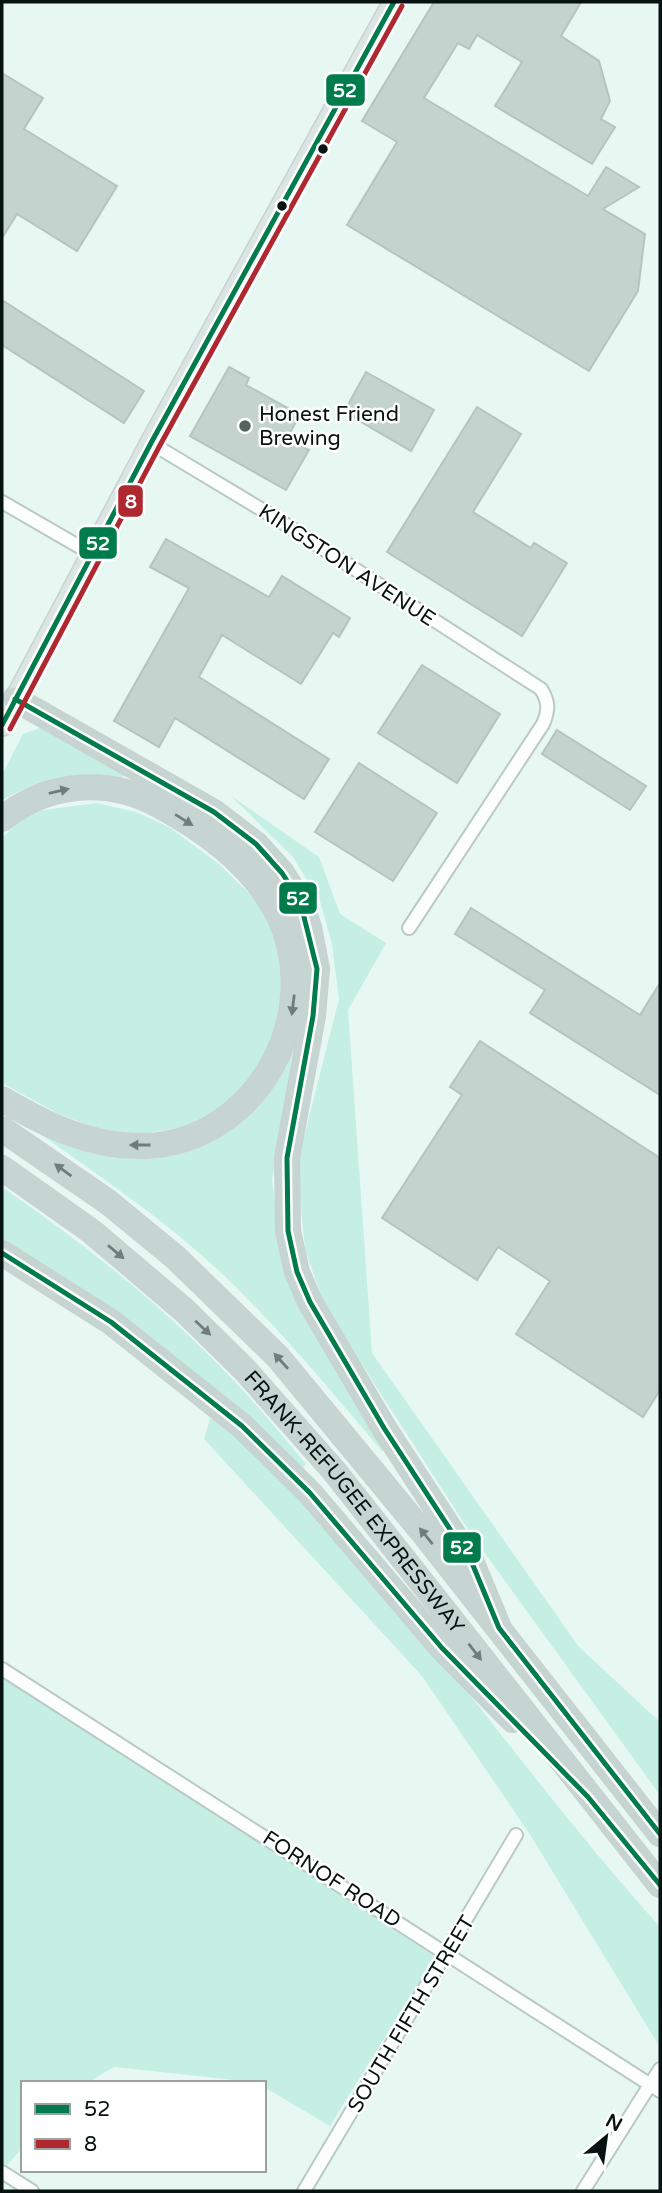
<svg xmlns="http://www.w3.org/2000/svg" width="662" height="2193" font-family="'Varela Round',sans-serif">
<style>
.green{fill:#c5efe3}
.building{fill:#c4d3ce;stroke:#b6c4bf;stroke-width:2}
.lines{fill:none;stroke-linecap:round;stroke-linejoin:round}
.street-casing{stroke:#bac9c4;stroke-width:16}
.primary-casing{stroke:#c9d2cf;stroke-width:24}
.highway-casing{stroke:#c9d2cf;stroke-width:26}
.street{stroke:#fbfefd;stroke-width:12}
.primary{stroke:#dbe5e3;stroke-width:21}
.highway{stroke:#c6d5d1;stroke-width:23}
.bus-1-casing{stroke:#fff;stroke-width:10}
.bus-2-casing{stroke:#fff;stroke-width:10}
.bus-1{stroke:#007b4b;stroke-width:5}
.bus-2{stroke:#af272f;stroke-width:5}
.oneway{fill:#707e7a}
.bus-dot{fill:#061310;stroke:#fff;stroke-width:2.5}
.poi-dot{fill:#55635f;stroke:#fff;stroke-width:2.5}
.labels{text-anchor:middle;stroke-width:5;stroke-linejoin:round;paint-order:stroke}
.poi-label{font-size:21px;fill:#061310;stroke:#fff;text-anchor:start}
.street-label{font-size:21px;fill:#061310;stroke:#fff}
.line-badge{stroke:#fff;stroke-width:2.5}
.badge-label{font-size:19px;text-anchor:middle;font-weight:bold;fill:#fff}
</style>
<rect width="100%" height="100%" fill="#e7f8f2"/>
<path class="green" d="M45,726L125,773L122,779C80,776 37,777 2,801V775L23,734Z
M231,796L319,857L340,914L386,943L348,1010L372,1353L579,1647L660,1722V1795L473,1537L325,1307L305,1249L297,1164L339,999L332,944L320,901L293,857Z
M96,803L136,812L169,827L219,864L260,904L279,947L285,989L277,1033L250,1081L223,1108L182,1127L142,1134L103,1131L59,1114L2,1083V838L29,812Z
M293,1050L272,1180L281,1247L389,1448L382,1451C335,1396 289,1340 237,1288C177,1228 105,1180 36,1131L112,1154L257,1102Z
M2,1187C85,1244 167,1309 236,1383C261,1409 283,1437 306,1464L301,1471L212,1388L129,1324L2,1241Z
M212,1413C243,1441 277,1468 306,1498C431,1635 536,1789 660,1927L658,2044L529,1833L422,1676L204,1439Z
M2,1678L435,1956L330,2126L264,2087V2083L114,2067L87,2083H23V2147L7,2165L2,2162Z"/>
<path class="building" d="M434,2H581L561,36L599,61L610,101L601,119L615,127L592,164L495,106L522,62L477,35L469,49L458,43L424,98L588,196L606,167L639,187L603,209L645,234L638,291L589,371L347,225L397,142L362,121Z
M2,73L43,98L24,129L117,186L77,251L17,214L2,238Z
M2,300L144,391L124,423L2,345Z
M229,367L249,378L246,385L300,415L287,438L309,450L286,490L190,436Z
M366,372L434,410L411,451L344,412Z
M477,407L521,434L473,512L531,548L534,543L567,563L522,636L387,552Z
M166,539L269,597L282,576L350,618L339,637L333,633L301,684L222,635L199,677L329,759L304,799L175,718L159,747L114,721L189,588L150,567Z
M422,665L500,714L457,783L378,733Z
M557,730L646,786L630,810L542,754Z
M359,763L437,813L393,881L315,832Z
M471,908L640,1015L660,983V1095L530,1013L545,990L455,934Z
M480,1041L660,1158V1390L643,1417L516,1334L550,1281L498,1247L477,1280L382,1218L462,1095L450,1087Z"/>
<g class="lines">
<defs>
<path id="street" d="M151,443L274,517L541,689C549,702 549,710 543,724L409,928
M2,502L92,554
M2,1669L660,2091
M2,2172L32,2191
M304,2191L516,1835
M583,2191L660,2069"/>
<path id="primary" d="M2,725L151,443L394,2"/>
<g id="highway">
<path d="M15,699L214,812L256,844L282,873L300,901L309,927L317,969L313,1016L287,1158L288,1231L297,1272L310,1302L384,1428L472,1563L499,1628"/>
<path d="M2,819C48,782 108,777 160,806C206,831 255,867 279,916C325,1014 258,1141 146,1146C92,1148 46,1125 2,1099"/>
<path d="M2,1129L108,1202L175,1257L278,1357L425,1535L660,1834"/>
<path id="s1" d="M2,1168L91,1231L184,1310L245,1370L335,1472L660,1885"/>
<path d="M2,1253L111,1322L242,1426L310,1493L442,1648L513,1720"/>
</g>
</defs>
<use href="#street" class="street-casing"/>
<use href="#primary" class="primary-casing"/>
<use href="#highway" class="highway-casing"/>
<use href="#street" class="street"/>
<use href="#primary" class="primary"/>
<use href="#highway" class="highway"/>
<defs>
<path id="bus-1" d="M15,699L214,812L256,844L282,873L300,901L317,969L313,1016L287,1158L288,1231L297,1272L310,1302L384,1428L472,1563L499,1628L660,1834
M2,725L151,443L394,2
M2,1253L111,1322L242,1426L310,1493L442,1648L588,1797L660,1885"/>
<path id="bus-2" d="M10,729L159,447L402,6"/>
</defs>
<use href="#bus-1" class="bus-1-casing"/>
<use href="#bus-2" class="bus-2-casing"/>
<use href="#bus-1" class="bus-1"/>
<use href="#bus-2" class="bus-2"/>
</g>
<defs><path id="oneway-solid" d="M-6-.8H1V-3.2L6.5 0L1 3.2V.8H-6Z" transform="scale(1.75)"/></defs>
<g class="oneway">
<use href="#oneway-solid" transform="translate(59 791) rotate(-13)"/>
<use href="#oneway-solid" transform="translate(184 820) rotate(32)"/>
<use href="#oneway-solid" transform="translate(293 1005) rotate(97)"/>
<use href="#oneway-solid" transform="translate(140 1145) rotate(-180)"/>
<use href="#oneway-solid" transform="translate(63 1170) rotate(-144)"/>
<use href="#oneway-solid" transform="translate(116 1252) rotate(40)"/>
<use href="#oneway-solid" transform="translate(203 1328) rotate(43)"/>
<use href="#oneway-solid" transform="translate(281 1361) rotate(-132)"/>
<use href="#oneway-solid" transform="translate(426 1536) rotate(-129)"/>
<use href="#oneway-solid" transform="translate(475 1652) rotate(52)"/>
</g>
<g class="bus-dot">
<circle cx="323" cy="149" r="6"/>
<circle cx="282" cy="206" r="6"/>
</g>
<circle class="poi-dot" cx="245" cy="426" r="7"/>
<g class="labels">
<g class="poi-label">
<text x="259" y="421">Honest Friend<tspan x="259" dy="24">Brewing</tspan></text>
</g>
<g class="street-label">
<text transform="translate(347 565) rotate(33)" y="7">KINGSTON AVENUE</text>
<text dy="7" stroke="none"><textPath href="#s1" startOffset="488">FRANK-REFUGEE EXPRESSWAY</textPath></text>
<text transform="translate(332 1879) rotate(33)" y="7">FORNOF ROAD</text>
<text transform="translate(411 2014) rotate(-59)" y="7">SOUTH FIFTH STREET</text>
</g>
</g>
<g class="line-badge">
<rect x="325" y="73" width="41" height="34" rx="7" fill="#007b4b"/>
<rect x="117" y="484" width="27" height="34" rx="7" fill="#af272f"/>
<rect x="78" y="526" width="40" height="34" rx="7" fill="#007b4b"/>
<rect x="278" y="881" width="40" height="34" rx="7" fill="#007b4b"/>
<rect x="442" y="1531" width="40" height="33" rx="7" fill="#007b4b"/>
</g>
<g class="badge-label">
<text x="345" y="97">52</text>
<text x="131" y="508">8</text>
<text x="98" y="550">52</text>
<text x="298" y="905">52</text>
<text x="462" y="1554">52</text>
</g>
<rect width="662" height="2193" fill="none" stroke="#061310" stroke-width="7"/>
<rect x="21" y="2081" width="245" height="91" fill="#ffffff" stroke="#9ba19f" stroke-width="2"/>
<rect x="35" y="2104" width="35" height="10" fill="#007b4b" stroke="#9ba19f" stroke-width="2"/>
<text x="84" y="2116" font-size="21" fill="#061310">52</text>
<rect x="35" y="2139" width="35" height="10" fill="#af272f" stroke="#9ba19f" stroke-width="2"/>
<text x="84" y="2151" font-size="21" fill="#061310">8</text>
<g transform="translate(606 2137) rotate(29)" stroke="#ffffff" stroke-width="5" paint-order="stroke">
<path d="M0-5L12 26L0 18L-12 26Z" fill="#061310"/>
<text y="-10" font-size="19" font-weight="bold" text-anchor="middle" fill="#061310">N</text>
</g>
</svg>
